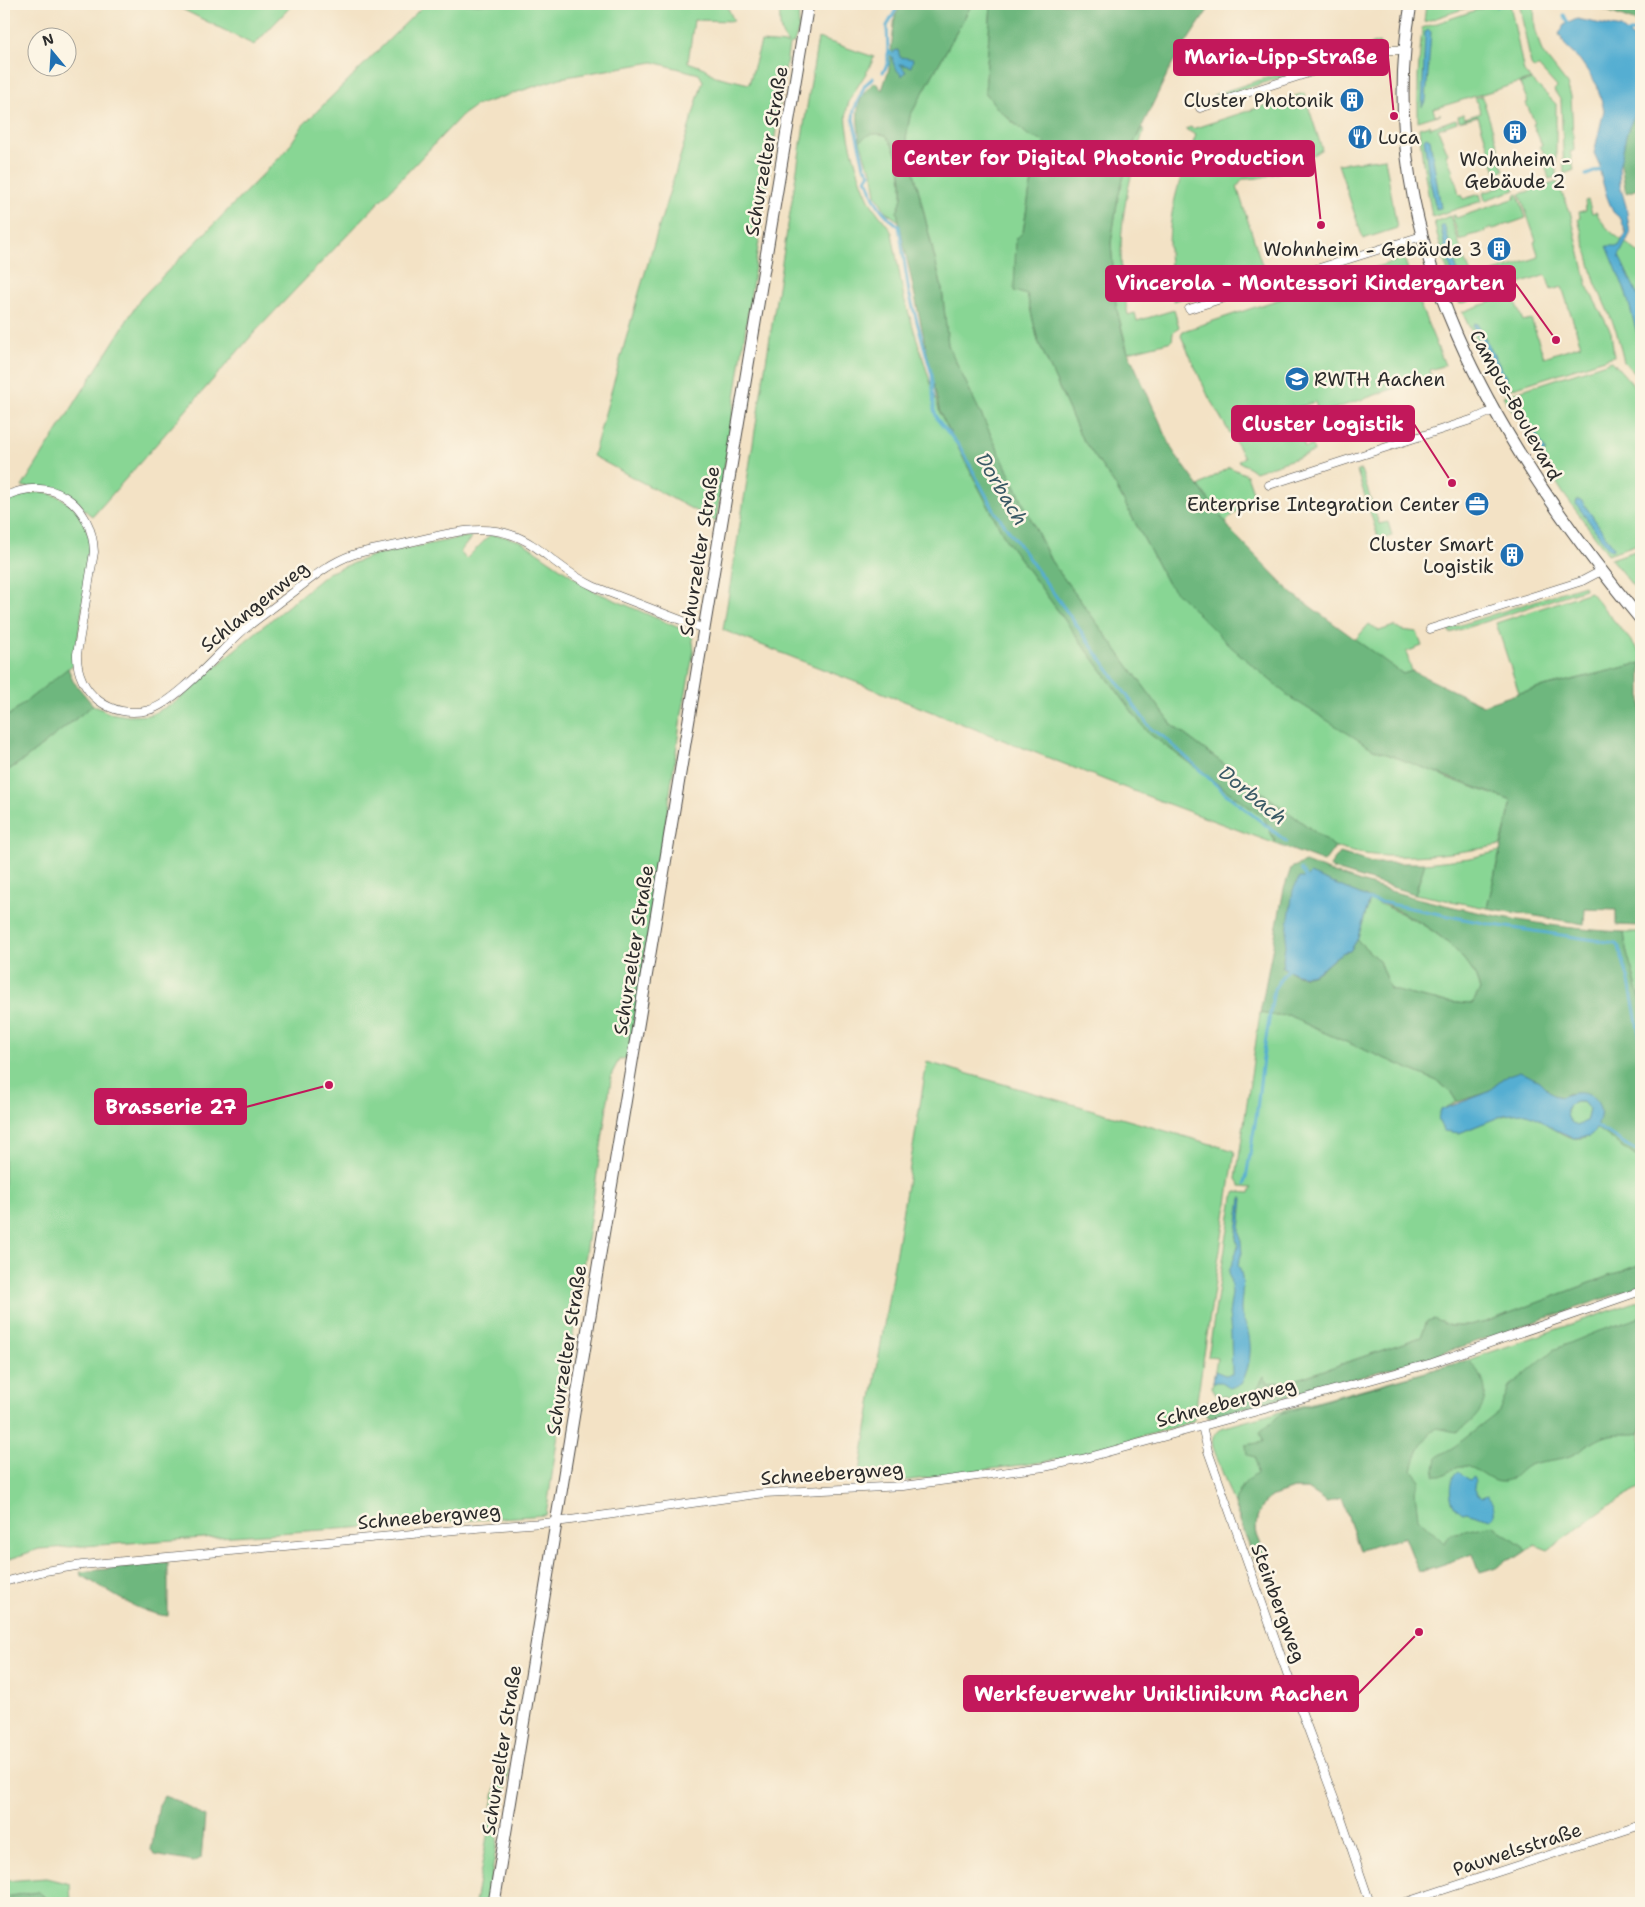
<svg xmlns="http://www.w3.org/2000/svg" width="1645" height="1907" font-family="'Shantell Sans',sans-serif">
<style>
.green{fill:#88d694;stroke:#5a8060}
.forest{fill:#6eb77e;stroke:#4c7154;fill-rule:evenodd}
.water{fill:#54aed2;stroke:#406c7e;fill-rule:evenodd}
.lines{fill:none;stroke-linecap:round;stroke-linejoin:round}
.stream{stroke:#54aed2;stroke-width:3}
.street-casing{stroke:#494642;stroke-width:9}
.secondary-casing{stroke:#494642;stroke-width:13}
.street{stroke:#fff;stroke-width:8}
.secondary{stroke:#fff;stroke-width:11}
.labels{text-anchor:middle;stroke-width:5;stroke-linejoin:round;paint-order:stroke}
.poi-label{font-size:19px;fill:#2b2b2b;stroke:#fcf5e5;text-anchor:end}
.street-label{font-size:19px;fill:#2b2b2b;stroke:#fcf5e5}
.water-label{font-size:20px;font-style:italic;fill:#395965;stroke:#fcf5e5}
.leader{fill:none;stroke:#c2185b;stroke-width:2}
.callout-dot{fill:#c2185b;stroke:#fcf5e5;stroke-width:2}
.callout{fill:#c2185b;stroke:#c2185b;stroke-width:2}
.callout-label{font-size:20px;text-anchor:middle;font-weight:bold;fill:#fff}
</style>
<rect width="100%" height="100%" fill="#fcf5e5"/>
<filter id="ink" filterUnits="userSpaceOnUse"><feTurbulence type="fractalNoise" baseFrequency=".02" numOctaves="2"/><feDisplacementMap in="SourceGraphic" scale="10" xChannelSelector="R" yChannelSelector="G"/><feConvolveMatrix kernelMatrix="1 2 1 2 8 2 1 2 1" color-interpolation-filters="sRGB"/></filter>
<filter id="wash" filterUnits="userSpaceOnUse"><feTurbulence type="fractalNoise" baseFrequency=".0096" numOctaves="4" result="noise"/><feDisplacementMap in="SourceGraphic" scale="20" xChannelSelector="R" yChannelSelector="G"/><feGaussianBlur stdDeviation="1.12" result="paint"/><feColorMatrix in="noise" values="0 0 0 0 0 0 0 0 0 0 0 0 0 0 0 0 0 1.4 0 .05"/><feComposite in="paint" operator="in"/></filter>
<g filter="url(#wash)">
<rect width="100%" height="100%" fill="#f3e2c5"/>
<path class="green" d="M172,4H293L254,45Z
M425,4H726L734,21L694,20L688,62L704,68L715,76L749,84L761,42L788,44C778,32 779,18 781,4H798L799,28L794,43L789,45L716,522L593,456L638,296L703,81L699,74L653,62L560,78L475,106L462,115L254,333L93,516C85,513 82,505 75,500C60,486 41,487 22,487L141,298L286,151L303,125Z
M972,4H991L985,92C1001,114 1020,132 1045,142L1030,189L1023,232L1016,239L1027,295L1038,341L1081,437L1115,485L1168,584L1230,645L1291,698L1447,778L1512,801L1501,845C1453,854 1383,864 1335,847L1173,726L1051,561L948,345L942,288L906,138L910,116Z
M1426,4H1478L1424,22Z
M1495,4H1501L1496,5L1497,8V6L1510,4L1524,72L1531,79L1433,109L1435,115L1441,114L1418,121V76L1422,28Z
M1526,4H1534L1535,28L1542,52L1567,84L1571,96L1574,151L1570,152L1574,170L1564,174L1561,101L1554,90L1557,87L1538,66L1534,69L1531,65L1520,7Z
M818,38L874,57C868,75 852,90 847,108C843,128 862,191 874,208C880,217 887,223 892,233L904,298L940,413L1006,540L1147,732L1264,818L1276,844L1128,789L723,630Z
M1379,42L1380,45L1214,99L1213,95Z
M1532,80L1556,104V177L1549,179L1542,154L1544,153L1540,146L1542,145L1533,124L1535,123L1526,103L1528,102L1520,83Z
M1304,93L1322,149C1297,166 1273,179 1243,179L1237,187L1264,271L1174,301C1172,283 1169,265 1169,247C1169,208 1182,171 1196,135L1185,129L1191,127L1192,129Z
M1482,96L1501,156L1499,157L1504,170L1500,172L1505,186L1513,184L1515,190L1485,200L1483,193L1501,187L1478,116L1459,121L1458,116L1463,114L1465,118L1481,113L1475,98Z
M1456,119L1457,122L1438,129L1448,154L1446,155L1453,171L1452,172L1456,181L1459,196L1461,195L1463,199L1480,194L1482,201L1432,217L1423,163L1419,128L1429,125L1430,128Z
M1142,128L1144,129C1124,196 1113,245 1128,315L1135,313L1137,321L1174,310L1179,327L1173,333L1172,341L1128,352L1116,306L1111,243L1118,197L1133,145Z
M874,133L886,135C898,151 903,176 902,196C901,209 895,207 900,222L886,212L876,195L872,170L867,164L860,141L865,136Z
M1385,158L1397,228L1363,239L1338,164Z
M1557,182L1570,211L1588,288L1611,332L1614,356L1501,392L1462,312L1510,295L1513,297L1523,321L1531,319L1544,357L1581,345L1562,287L1551,290L1546,275L1460,304L1444,261L1434,222L1450,216L1466,264H1467L1473,279L1539,257L1534,242L1536,241L1520,194Z
M1518,194L1526,218L1509,224L1508,223L1492,230L1491,228L1485,230V232L1468,236V238L1460,241L1452,216L1455,215L1456,218L1516,198L1515,195Z
M1588,200L1592,213L1596,212C1610,237 1621,237 1641,255V380L1624,362L1616,330L1595,282L1578,219L1580,218L1579,212L1586,210L1585,201Z
M1404,258L1420,305L1445,365L1430,370L1431,376L1319,414L1315,402L1292,409L1305,448L1312,445L1314,452L1255,472C1250,467 1244,465 1238,461L1244,457L1209,398L1181,336L1183,331Z
M1612,361L1641,394V543L1608,554L1563,493L1503,396Z
M1229,467L1247,475L1257,503L1243,506L1225,522L1199,486Z
M1361,470L1379,524L1388,522L1392,536L1379,540L1357,471Z
M45,492L60,497L79,511L92,543L74,664L4,719V499L19,494Z
M490,535L502,536L521,541L594,591L686,631L692,634L694,650L680,724L661,855L629,1057L619,1060L612,1073L546,1515L39,1549L4,1561V773L25,759L93,705L109,713L129,716L150,715L176,702L238,647L328,573L374,555L470,536L471,538L460,552L466,559Z
M1641,549V596L1611,559Z
M1584,585L1585,589L1450,633L1448,629Z
M1590,592L1641,653V663L1519,693L1496,623Z
M1369,624L1379,631L1394,626L1402,630L1417,632L1422,646L1406,652L1412,671L1403,674L1355,640Z
M1500,851L1487,908L1415,894L1425,863L1470,858Z
M1370,900C1409,915 1447,934 1471,969C1476,975 1478,984 1480,990L1472,1004C1443,1003 1418,997 1390,989L1379,961L1357,940Z
M1624,932H1641V1001L1626,949Z
M1260,1013L1277,1016L1288,1015L1316,1029L1437,1081L1450,1091L1457,1102L1441,1110L1459,1133C1479,1126 1500,1113 1522,1113C1542,1114 1555,1135 1574,1138C1579,1139 1585,1137 1590,1136L1597,1128L1641,1160V1264L1486,1322L1469,1326H1450L1443,1322L1427,1321L1421,1337L1292,1381L1268,1383L1264,1377C1257,1390 1252,1401 1236,1404L1235,1398L1216,1395L1212,1387L1217,1358L1208,1357L1233,1197L1236,1192L1250,1193L1252,1188L1241,1187L1236,1179Z
M927,1062L1235,1151L1194,1420L1192,1422L1079,1455L1043,1462L911,1480L858,1484Z
M1576,1102H1583L1589,1109L1586,1121L1577,1127C1568,1121 1564,1115 1569,1105Z
M1641,1300V1488L1609,1506L1548,1550L1535,1545L1517,1557L1507,1559L1496,1568L1480,1573L1473,1554L1419,1572L1405,1537L1360,1550L1341,1498L1327,1502L1307,1489H1293L1273,1496L1266,1501L1257,1517L1256,1529L1257,1535L1264,1552L1254,1559L1213,1447C1211,1438 1214,1434 1221,1428L1468,1360Z
M499,1770H509L487,1903H475Z
M46,1878L70,1884L71,1903H51L39,1892L4,1897V1881Z"/>
<path class="forest" d="M902,4H972L910,116L906,138L942,289L948,345L1051,561L1173,726L1335,847L1324,862L1276,844L1264,818L1147,732L1006,540L940,413L897,212C899,207 901,202 902,197C904,177 898,151 886,135C875,133 869,133 860,141C857,117 853,99 875,82L882,90L889,69L895,16Z
M991,4H1212L1172,64L1133,145L1118,197L1111,243L1116,306L1126,347L1173,451L1233,533L1293,594L1403,674L1412,671L1483,705L1519,693L1641,663V926L1616,925V910L1585,909L1584,924L1487,908L1512,801L1373,749L1291,698L1230,646L1168,584L1115,485L1081,437L1038,341L1027,295L1014,291L1016,239L1023,232L1030,189L1045,142L1029,136L997,108L985,92Z
M1589,4H1640L1641,5V24Z
M1641,92V188L1626,193L1620,159L1626,123Z
M68,668L73,681L93,705L25,759L4,773V719Z
M1340,853L1372,863H1425L1415,894L1332,869L1330,866Z
M1305,862C1360,884 1418,900 1477,912C1525,922 1574,930 1624,932L1626,949L1641,1001V1160L1597,1128L1601,1113L1569,1093L1561,1097L1553,1095L1539,1081L1508,1075L1486,1093L1457,1102L1450,1091L1437,1081L1316,1029L1288,1015L1277,1016L1260,1013L1284,889L1291,868ZM1308,876C1365,896 1436,917 1471,969C1476,975 1478,983 1480,990L1472,1004C1443,1003 1418,997 1390,989L1379,961L1357,940L1350,951C1332,952 1323,979 1301,976C1295,975 1288,970 1282,967L1302,879Z
M1641,1264V1286L1434,1356L1212,1418H1209L1205,1413L1203,1405L1207,1402C1213,1401 1220,1404 1226,1404C1248,1406 1255,1393 1264,1376L1268,1383L1292,1381L1421,1337L1427,1321L1434,1319L1450,1326H1469L1486,1322Z
M1641,1317V1433C1630,1436 1619,1432 1607,1436C1593,1440 1583,1451 1570,1456C1557,1461 1542,1460 1529,1465C1519,1469 1514,1481 1504,1482C1487,1484 1478,1465 1462,1466C1451,1466 1448,1478 1434,1476L1437,1457L1455,1446L1499,1412L1509,1387L1553,1350L1599,1331Z
M1468,1360C1496,1387 1488,1414 1456,1432L1437,1428C1422,1439 1416,1453 1412,1470L1420,1480L1415,1491L1418,1518L1444,1543L1451,1534L1493,1525L1522,1545L1526,1551L1517,1557L1507,1559L1496,1568L1480,1573L1473,1554L1419,1572L1405,1537L1360,1550L1341,1498L1327,1502L1307,1489H1293L1273,1496L1266,1501L1257,1517L1256,1529L1257,1535L1264,1552L1254,1559L1234,1503C1240,1491 1244,1479 1257,1474L1255,1457L1247,1455L1246,1445L1263,1442L1260,1432L1282,1413Z
M168,1562V1616C137,1613 107,1590 81,1575L80,1572Z
M164,1796L180,1802L205,1817L201,1858L194,1862L154,1855L151,1850L159,1805Z
M39,1892L51,1903H4V1897Z"/>
<path class="water" d="M1577,19L1621,28L1641,44V100L1627,132L1619,168L1620,185L1626,206L1630,234L1619,256L1641,302V342L1638,337L1626,293L1607,246H1619L1626,233L1621,219L1613,212L1607,197L1601,177L1600,166L1594,153L1604,110L1597,85L1580,60L1566,47L1559,34L1564,25Z
M1429,30L1431,32L1426,100L1422,107L1425,32Z
M898,50L900,57L913,59L911,67L900,64L906,72L902,76C895,68 890,62 894,51Z
M1426,137L1430,139L1441,208L1436,209L1429,177L1424,139Z
M1444,224L1462,287L1461,289L1457,287L1446,254L1441,227Z
M1474,323L1477,324L1507,379L1506,384L1503,383L1473,326Z
M1514,401H1517L1546,451L1544,453L1541,452L1513,402Z
M1577,500L1582,501L1614,548L1612,550L1609,549L1576,504Z
M1310,874L1362,895L1370,900L1357,940L1350,951C1331,952 1323,979 1301,975C1295,974 1288,970 1282,967L1293,890L1299,878H1306Z
M1520,1071L1539,1081L1553,1095L1561,1097C1593,1082 1614,1110 1590,1136L1574,1138L1554,1129L1535,1117L1523,1113L1504,1115L1459,1133L1444,1131C1439,1123 1436,1118 1441,1110L1486,1093L1508,1075ZM1576,1102H1583L1589,1109L1586,1121L1577,1126C1568,1121 1564,1114 1569,1105Z
M1241,1198H1243L1240,1231L1242,1253L1238,1265C1246,1280 1241,1295 1241,1310C1241,1317 1245,1322 1247,1328C1253,1347 1250,1368 1241,1384L1230,1388L1221,1382H1213L1215,1371L1225,1375L1232,1374L1231,1334L1229,1314L1232,1293L1229,1271L1238,1247L1236,1239Z
M1459,1471L1464,1476L1469,1479L1473,1476L1475,1481L1474,1487L1477,1494L1482,1498L1487,1496C1493,1502 1495,1508 1494,1516L1490,1519L1466,1512L1462,1513C1448,1506 1446,1480 1459,1471Z"/>
<g class="lines">
<path class="stream" d="M1497,6L1503,4
M1564,15L1569,25
M1625,34L1634,31
M894,56L888,51L887,26L899,4
M883,72L888,64V52
M873,78L865,85L854,110L853,119L864,166L870,173L866,179C871,184 870,187 872,193C878,208 887,217 899,226L909,293L932,375L934,409L937,419L960,447L994,510L1151,729L1164,737L1225,793L1287,842
M1586,175L1602,169L1601,166
M1301,869L1307,881
M1366,899L1493,925L1615,943L1619,947L1629,981L1641,1043
M1597,1126L1641,1154
M1245,1184L1256,1118L1263,1057L1274,989L1287,970"/>
</g>
</g>
<g filter="url(#ink)">
<g class="lines">
<defs>
<path id="street" d="M1200,108L1380,50H1403
M1189,309L1422,236
M1269,485L1474,419L1494,410
M4,497C50,474 92,502 94,552L77,654C76,693 111,720 149,710C175,703 217,655 238,635C252,622 268,612 283,600C305,584 326,564 352,555C366,550 383,548 397,545C433,538 476,522 512,535C528,540 541,551 554,561C567,571 580,580 595,587L704,629
M1430,629L1582,581L1601,571
M1202,1426L1208,1451L1287,1673L1338,1809L1370,1903
M4,1582L45,1571L82,1565L476,1528L556,1522L764,1493L903,1486L1044,1467L1082,1459L1432,1363L1641,1291
M1403,1903L1641,1825"/>
<path id="secondary" d="M1411,4C1369,238 1499,447 1641,620
M494,1903L600,1254L808,4"/>
</defs>
<use href="#street" class="street-casing"/>
<use href="#secondary" class="secondary-casing"/>
<use href="#street" class="street"/>
<use href="#secondary" class="secondary"/>
</g>
</g>
<defs>
<symbol id="building-disc" viewBox="-11 -11 22 22"><circle r="9.5" fill="#1f6fb2" stroke="#fcf5e5"/><path d="M-4-6H4V6H1V3H-1V6H-4ZM-2.5-4.3h1.7v1.8h-1.7ZM.8-4.3h1.7v1.8H.8ZM-2.5-1h1.7V.8h-1.7ZM.8-1h1.7V.8H.8Z" fill="#fff"/></symbol>
<symbol id="restaurant-disc" viewBox="-11 -11 22 22"><circle r="9.5" fill="#1f6fb2" stroke="#fcf5e5"/><path d="M-5-6h1v4h1v-4h1v4h1v-4h1v5L-1.5 .5V6h-2V.5L-5-1ZM5-6V6H3V1.5H1.5Q1.5-4 5-6Z" fill="#fff"/></symbol>
<symbol id="university-disc" viewBox="-11 -11 22 22"><circle r="9.5" fill="#1f6fb2" stroke="#fcf5e5"/><path d="M0-5L7-2L0 1L-7-2ZM-4 1L0 2.5L4 1V4Q0 6-4 4Z" fill="#fff"/></symbol>
<symbol id="office-disc" viewBox="-11 -11 22 22"><circle r="9.5" fill="#1f6fb2" stroke="#fcf5e5"/><path d="M-6-3h4V-5.5h4V-3h4V5H-6ZM-1-4.5V-3h2v-1.5ZM-6 0V1H6V0Z" fill="#fff"/></symbol>
</defs>
<g fill-rule="evenodd">
<use href="#building-disc" x="1338" y="86" width="28" height="28"/>
<use href="#building-disc" x="1501" y="118" width="28" height="28"/>
<use href="#restaurant-disc" x="1346" y="123" width="28" height="28"/>
<use href="#building-disc" x="1485" y="235" width="28" height="28"/>
<use href="#university-disc" x="1283" y="365" width="28" height="28"/>
<use href="#office-disc" x="1463" y="490" width="28" height="28"/>
<use href="#building-disc" x="1498" y="541" width="28" height="28"/>
</g>
<g class="labels">
<g class="poi-label">
<text x="1334" y="107">Cluster Photonik</text>
<text x="1378" y="144" text-anchor="start">Luca</text>
<text x="1515" y="166" text-anchor="middle">Wohnheim -<tspan x="1515" dy="22">Gebäude 2</tspan></text>
<text x="1482" y="256">Wohnheim - Gebäude 3</text>
<text x="1314" y="386" text-anchor="start">RWTH Aachen</text>
<text x="1460" y="511">Enterprise Integration Center</text>
<text x="1494" y="551">Cluster Smart<tspan x="1494" dy="22">Logistik</tspan></text>
</g>
<g class="street-label">
<text transform="translate(766 151) rotate(-80)" y="7">Schurzelter Straße</text>
<text transform="translate(1516 405) rotate(61)" y="7">Campus-Boulevard</text>
<text transform="translate(699 551) rotate(-81)" y="7">Schurzelter Straße</text>
<text transform="translate(254 606) rotate(-39)" y="7">Schlangenweg</text>
<text transform="translate(633 950) rotate(-81)" y="7">Schurzelter Straße</text>
<text transform="translate(566 1350) rotate(-81)" y="7">Schurzelter Straße</text>
<text transform="translate(1226 1402) rotate(-15)" y="7">Schneebergweg</text>
<text transform="translate(832 1473) rotate(-4)" y="7">Schneebergweg</text>
<text transform="translate(429 1516) rotate(-5)" y="7">Schneebergweg</text>
<text transform="translate(1279 1603) rotate(70)" y="7">Steinbergweg</text>
<text transform="translate(501 1750) rotate(-81)" y="7">Schurzelter Straße</text>
<text transform="translate(1517 1849) rotate(-18)" y="7">Pauwelsstraße</text>
</g>
<g class="water-label">
<text transform="translate(1002 489) rotate(59)" y="7">Dorbach</text>
<text transform="translate(1253 795) rotate(39)" y="7">Dorbach</text>
</g>
</g>
<path class="leader" d="M1394 116L1388 57M1321 225L1314 158M1556 340L1515 283M1452 483L1414 424M329 1085L246 1107M1419 1632L1358 1694"/>
<g class="callout-dot">
<circle cx="1394" cy="116" r="5"/>
<circle cx="1321" cy="225" r="5"/>
<circle cx="1556" cy="340" r="5"/>
<circle cx="1452" cy="483" r="5"/>
<circle cx="329" cy="1085" r="5"/>
<circle cx="1419" cy="1632" r="5"/>
</g>
<g class="callout">
<rect x="1174" y="40" width="214" height="35" rx="5"/>
<rect x="893" y="141" width="421" height="35" rx="5"/>
<rect x="1106" y="266" width="409" height="35" rx="5"/>
<rect x="1232" y="406" width="182" height="35" rx="5"/>
<rect x="95" y="1089" width="151" height="35" rx="5"/>
<rect x="964" y="1676" width="394" height="35" rx="5"/>
</g>
<g class="callout-label">
<text x="1281" y="64">Maria-Lipp-Straße</text>
<text x="1104" y="165">Center for Digital Photonic Production</text>
<text x="1310" y="290">Vincerola - Montessori Kindergarten</text>
<text x="1323" y="431">Cluster Logistik</text>
<text x="171" y="1114">Brasserie 27</text>
<text x="1161" y="1701">Werkfeuerwehr Uniklinikum Aachen</text>
</g>
<rect width="1645" height="1907" fill="none" stroke="#fcf5e5" stroke-width="20"/>
<g transform="translate(52 52) rotate(342)"><circle r="24" fill="#fcf5e5" stroke="#a8a49b"/>
<path d="M0-4L9 19L0 12L-9 19Z" fill="#1f6fb2"/>
<text y="-8" font-size="14" font-weight="bold" text-anchor="middle" fill="#2b2b2b">N</text>
</g>
</svg>
